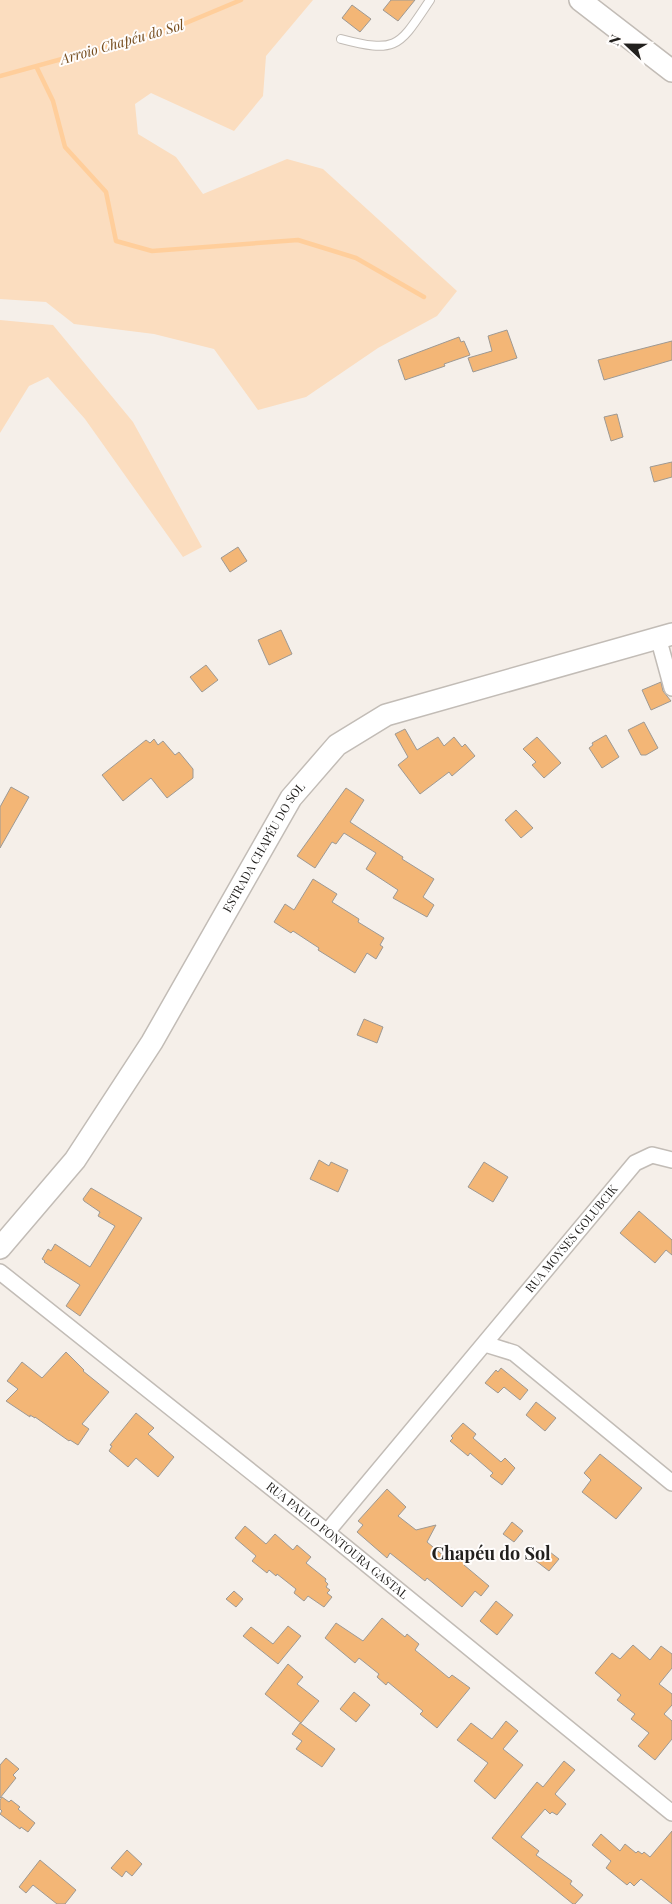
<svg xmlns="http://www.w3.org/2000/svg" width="672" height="1904" font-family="'Playfair Display',serif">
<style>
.green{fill:#fbddbf}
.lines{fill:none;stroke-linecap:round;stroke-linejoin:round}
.stream{stroke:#ffce9b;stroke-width:4.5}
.building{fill:#f3b676;stroke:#9e9993}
.service-casing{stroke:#c2bcb6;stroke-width:10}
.minor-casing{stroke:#c2bcb6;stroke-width:18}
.secondary-casing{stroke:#c2bcb6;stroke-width:24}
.service{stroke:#fff;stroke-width:8}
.minor{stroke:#fff;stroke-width:15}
.secondary{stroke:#fff;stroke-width:21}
.labels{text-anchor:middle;stroke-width:4;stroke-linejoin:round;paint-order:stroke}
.street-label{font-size:12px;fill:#22201e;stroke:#fffdfc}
.water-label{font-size:14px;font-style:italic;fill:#764d1e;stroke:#fffdfc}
.district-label{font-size:18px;font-weight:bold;fill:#22201e;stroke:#fffdfc}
</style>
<rect width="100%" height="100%" fill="#f5efe9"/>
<path class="green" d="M0,0H313L266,56L263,96L234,131L151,93L135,104L138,134L176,157L203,194L287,159L323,169L457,291L437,316L378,348L306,397L258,410L214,349L154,334L74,324L46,302L0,299Z
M0,320L53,325L133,422L202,547L183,557L85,419L48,377L29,386L0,433Z"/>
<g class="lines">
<path class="stream" d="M36,66L53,101L65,147L106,192L116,241L152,251L298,240L356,258L424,297
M0,76L174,28L241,0"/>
</g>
<path class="building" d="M391,0H415L398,21L383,10Z
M352,5L371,19L360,32L342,18Z
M507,330L517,358L473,372L468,358L492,351L488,336Z
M459,337L461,342L464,341L470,355L444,364L445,366L405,380L398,360Z
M672,341V360L604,380L598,360Z
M617,414L623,437L611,441L604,417Z
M672,462V477L654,482L650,467Z
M238,547L247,561L230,572L221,558Z
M281,630L292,654L269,665L258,640Z
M206,665L218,680L202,692L190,677Z
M661,682L663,691L671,701L651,710L642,690Z
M644,722L658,748L646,755H641L628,730Z
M405,729L417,750L438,737L444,746L454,737L462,747L465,744L475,756L452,776L449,772L420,794L398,765L408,757L395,734Z
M606,735L619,757L602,768L589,748L593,745L592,743Z
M537,737L561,763L544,778L532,765L536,762L523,749Z
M154,739L158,745L163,741L175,755L179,752L193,769V778L167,798L151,778L123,801L102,775L146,740L150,743Z
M11,787L29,797L0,848V807Z
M346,788L364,800L350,822L403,857L402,859L434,879L423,897L434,905L427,917L393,898L398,890L366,869L376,853L344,833L336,844L332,842L315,868L297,856Z
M516,810L533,828L521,838L505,820Z
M313,879L337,894L332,902L359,919L358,922L384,938L380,945L383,947L376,959L367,953L355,973L318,950L319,948L293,931L291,933L274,922L285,904L294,910Z
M364,1019L383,1027L377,1043L357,1035Z
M319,1160L329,1166L331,1162L348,1170L338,1192L310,1179Z
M484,1162L508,1177L493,1202L468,1187Z
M91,1188L142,1218L80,1316L66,1306L80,1285L44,1262L45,1261L42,1259L48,1249L51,1251L55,1244L90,1267L115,1226L98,1216L100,1212L84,1201L83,1199Z
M639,1211L672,1240V1255L666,1250L655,1263L620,1233Z
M66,1352L84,1370L83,1371L109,1392L82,1424L89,1429L78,1445L70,1440L69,1441L35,1417V1418L30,1415V1417L6,1401L18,1389L7,1381L22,1362L42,1378Z
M501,1368L528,1390L520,1400L504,1387L498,1393L485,1383L496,1370L498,1372Z
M536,1402L556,1418L545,1431L526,1415Z
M136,1413L154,1428L148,1434L174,1457L158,1477L136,1458L128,1467L109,1451L112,1446L110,1445Z
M463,1423L476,1434L473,1438L501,1462L505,1458L515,1468L502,1485L490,1476L493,1473L470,1453L468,1456L450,1441L453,1438L451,1436Z
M600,1454L642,1488L616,1519L582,1492L591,1480L584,1473Z
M387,1489L406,1507L398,1516L416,1530L436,1525L427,1542L445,1557L451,1548L467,1561L464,1565L489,1586L481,1596L475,1591L462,1607L427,1578L425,1581L390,1553L387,1558L357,1532L363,1525L358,1521Z
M512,1522L523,1531L514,1542L503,1534Z
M245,1526L266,1544L275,1534L293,1550L297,1545L311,1557L306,1563L326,1579L325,1581L328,1584L326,1587L330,1590L327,1593L332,1597L324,1607L308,1596L304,1601L294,1593L296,1589L277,1574L276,1576L269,1570L267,1573L252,1561L256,1556L235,1538Z
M546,1549L559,1559L549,1571L536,1561Z
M234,1591L243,1599L236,1607L226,1599Z
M496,1601L513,1615L497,1635L480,1621Z
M382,1618L405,1637L407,1634L419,1644L415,1650L449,1678L452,1675L470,1688L437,1728L420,1714L423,1711L388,1682L386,1685L377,1677L379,1674L359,1658L355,1663L325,1638L336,1623L363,1641Z
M288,1626L301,1636L278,1664L243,1636L251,1627L273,1644Z
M633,1645L650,1660L661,1646L672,1654V1668L659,1684L672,1694V1705L664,1714L672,1721V1739L655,1760L638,1746L649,1733L631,1719L635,1714L617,1700L621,1695L595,1673L612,1653L620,1659Z
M288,1664L303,1677L297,1684L319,1701L301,1723L265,1694Z
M354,1692L370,1705L356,1722L340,1709Z
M506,1721L518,1731L503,1749L523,1765L495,1799L474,1781L488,1763L457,1740L471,1723L492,1739Z
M300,1723L335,1749L322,1767L296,1749L302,1741L292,1734Z
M6,1758L19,1769L13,1775L16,1778L0,1798V1765Z
M564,1761L575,1770L555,1794L566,1804L557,1815L552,1812L550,1814L545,1809L521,1837L539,1851L536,1855L572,1881L570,1884L583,1895L575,1904H573L492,1838L537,1782L543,1787Z
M2,1797L9,1802L11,1800L20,1807L18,1809L35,1823L28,1832L21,1827L20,1829L0,1814L2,1811L0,1809V1800Z
M672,1831V1904L641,1879L634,1886L630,1882L627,1885L606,1868L611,1861L592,1845L601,1834L620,1851L625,1844L636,1853L638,1851L642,1854L644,1852L650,1857Z
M127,1850L142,1864L132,1876L126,1871L122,1877L111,1868Z
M40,1860L76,1890L65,1904H57L33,1885L26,1893L19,1887Z"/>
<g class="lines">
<defs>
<path id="service" d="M341,39C398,54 399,46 430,0"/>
<g id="minor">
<path d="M658,637L672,688"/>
<path id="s1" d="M0,1272L327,1532L672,1813"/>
<path d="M485,1344L514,1353L672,1483"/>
<path id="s2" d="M327,1532L635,1163L652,1155L672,1160"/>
</g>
<g id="secondary">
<path d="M580,0L672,71"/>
<path id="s3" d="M0,1248L75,1160L152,1042L291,798L337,745L386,715L672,634"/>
</g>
</defs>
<use href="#service" class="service-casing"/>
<use href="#minor" class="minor-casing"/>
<use href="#secondary" class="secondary-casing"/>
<use href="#service" class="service"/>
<use href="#minor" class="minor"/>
<use href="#secondary" class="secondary"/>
</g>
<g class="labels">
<g class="street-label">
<text dy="4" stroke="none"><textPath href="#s3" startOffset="481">ESTRADA CHAPÉU DO SOL</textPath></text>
<text dy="4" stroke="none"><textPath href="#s2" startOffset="382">RUA MOYSES GOLUBCIK</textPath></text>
<text dy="4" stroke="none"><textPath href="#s1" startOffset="431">RUA PAULO FONTOURA GASTAL</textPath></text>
</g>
<g class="water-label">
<text transform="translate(122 42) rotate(-16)" y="5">Arroio Chapéu do Sol</text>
</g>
<g class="district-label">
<text x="491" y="1560">Chapéu do Sol</text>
</g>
</g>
<g transform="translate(627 45) rotate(292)" stroke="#fffdfc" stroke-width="4" paint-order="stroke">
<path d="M0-4L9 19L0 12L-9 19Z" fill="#22201e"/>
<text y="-8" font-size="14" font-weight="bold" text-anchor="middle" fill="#22201e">N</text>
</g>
</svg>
